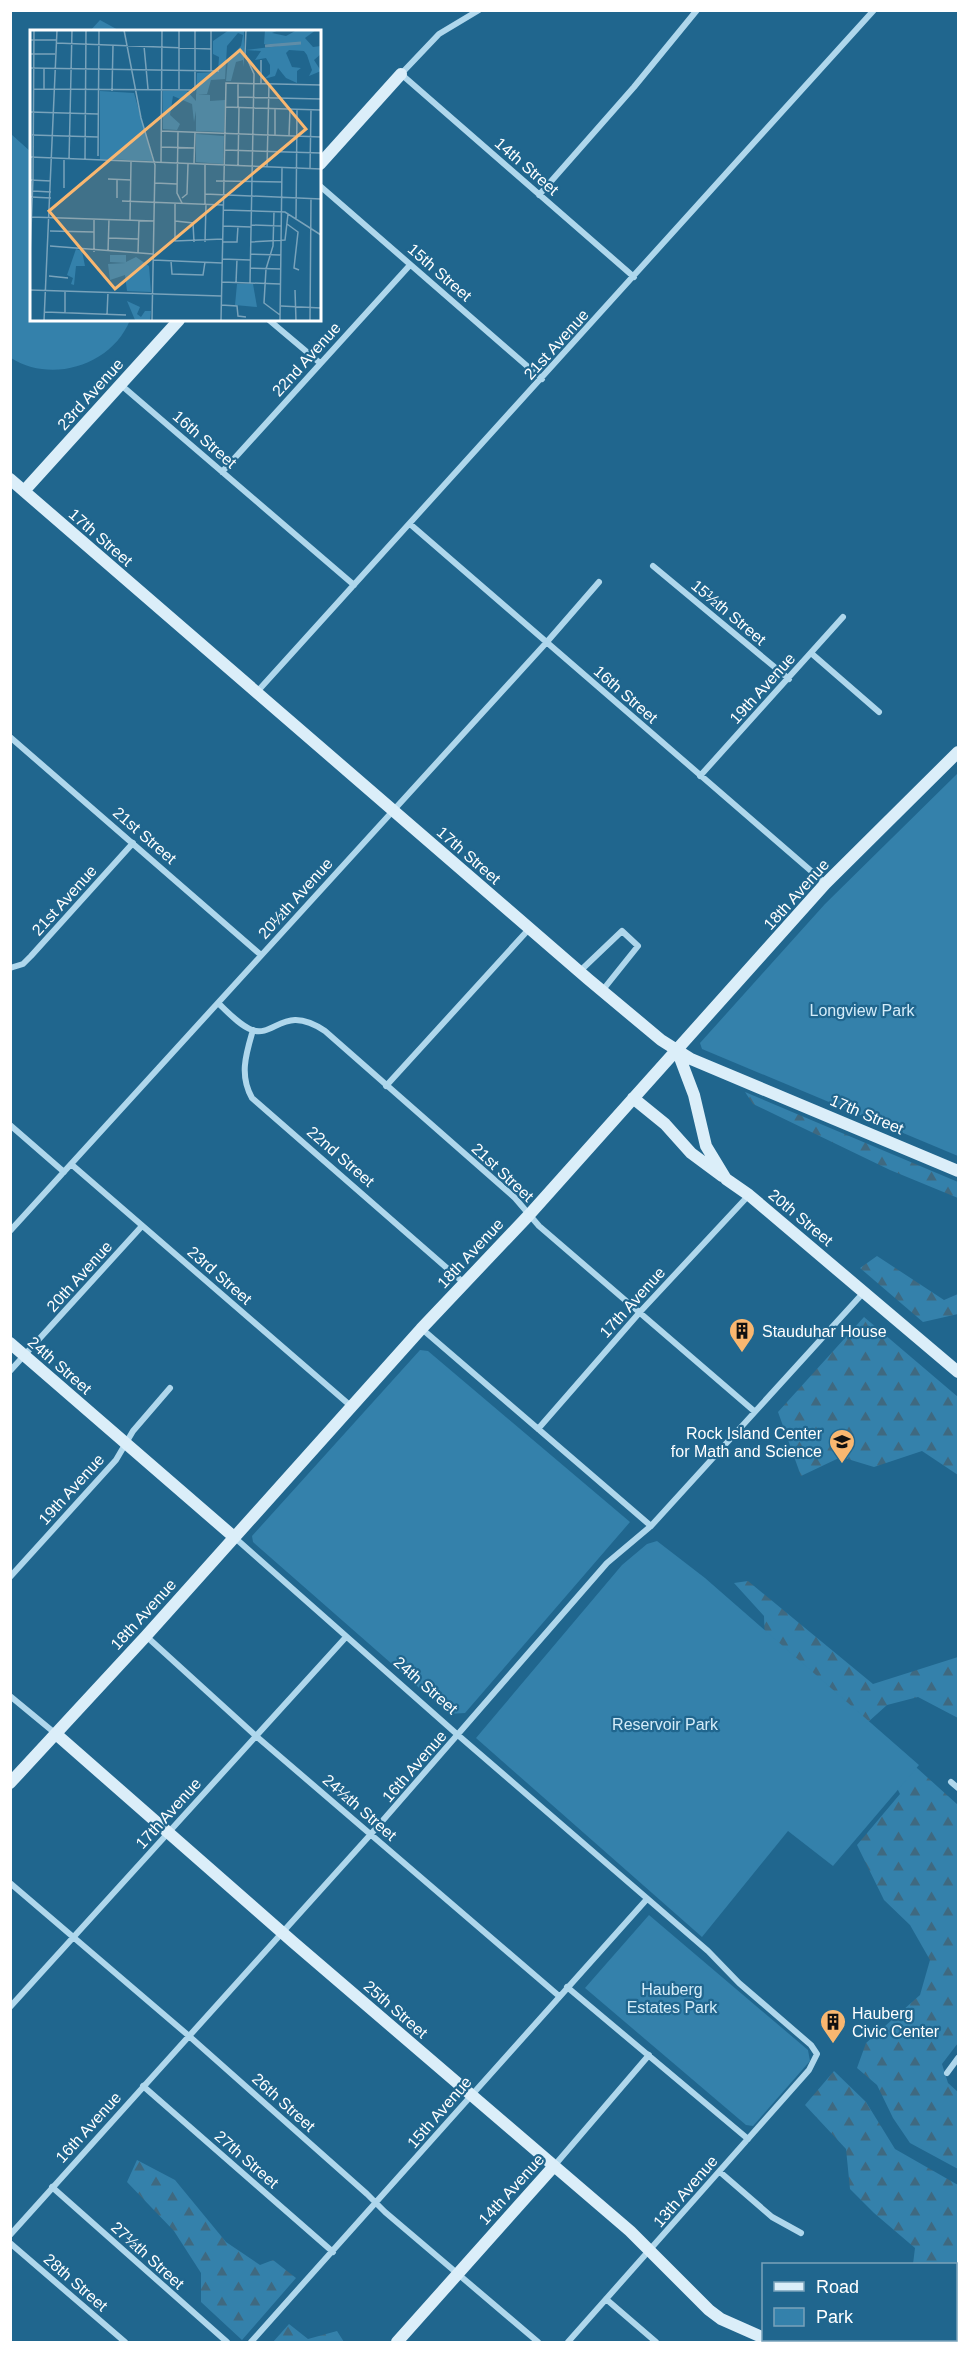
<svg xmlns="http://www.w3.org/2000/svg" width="969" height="2353" font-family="Arial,sans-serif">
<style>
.forest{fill:url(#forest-firs)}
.green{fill:#3481ab}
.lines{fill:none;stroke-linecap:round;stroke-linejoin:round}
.street{stroke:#afd7ec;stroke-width:6}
.secondary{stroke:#dbeef9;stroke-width:12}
.labels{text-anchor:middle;stroke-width:4.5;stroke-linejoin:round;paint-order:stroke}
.street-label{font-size:16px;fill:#fff;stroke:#20668e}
.park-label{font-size:16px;fill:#d4ecf9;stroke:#20668e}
.poi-label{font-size:16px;fill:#fff;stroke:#20668e;text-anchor:start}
.inset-river{fill:none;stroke:#5f8da8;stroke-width:3}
.inset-road{fill:none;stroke:#79a3bb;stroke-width:1.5}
.view{fill:#f9b770;fill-opacity:0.15;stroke:#f9b770;stroke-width:3}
.inset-edge{fill:none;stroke:#fff;stroke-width:3}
</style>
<defs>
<pattern id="forest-firs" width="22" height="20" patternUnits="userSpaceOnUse" patternTransform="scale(1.5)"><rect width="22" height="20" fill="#3481ab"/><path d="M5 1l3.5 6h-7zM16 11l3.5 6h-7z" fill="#3f6980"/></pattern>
</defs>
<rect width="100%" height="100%" fill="#20668e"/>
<path class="forest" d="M745,1092L958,1182V1198L890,1170L753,1104Z
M877,1256L944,1300L958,1294V1314L923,1322L860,1268Z
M864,1317L958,1397V1475L922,1451L874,1467L841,1457L801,1476L778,1412Z
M748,1581L873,1684L958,1657V1718L918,1697L887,1705L867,1723L958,1805V2043L942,2064L948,2083L958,2092V2169L910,2143L893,2118L877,2085L857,2068L866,2043L920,1995L930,1960L910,1925L884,1900L857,1845L900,1794L884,1762L765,1644L764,1616L734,1583Z
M834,2071L866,2102L895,2149L958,2185V2342H919L914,2340H956V2264H913L915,2248L874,2213L850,2189L846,2149L805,2105Z
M137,2160L175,2180L226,2242L260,2265L273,2260L296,2278L242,2340L201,2302V2273L174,2231L127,2182Z
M289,2324L308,2339L337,2331L344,2342H273Z"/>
<path class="green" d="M100,20L120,31H90Z
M11,134L31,152L32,320H130C112,365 52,384 11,358Z
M958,773V1156L702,1049L700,1043L825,904Z
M420,1350L428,1351L630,1522L465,1713L449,1714L253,1542L252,1536Z
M657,1541L705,1578L919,1765L833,1866L788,1831L702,1937L476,1738L622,1565L647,1544Z
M649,1915L808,2050L810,2061L753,2126L746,2125L585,1988Z"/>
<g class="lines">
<path class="street" d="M479,10L439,34L401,74L634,277
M320,186L542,379
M539,195L634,87L697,10
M269,320L320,363
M121,385L354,585
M222,472L410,265
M410,524L825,883
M653,566L789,679
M811,653L879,712
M256,693L874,10
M10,737L261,955
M700,776L843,617
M10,968L23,964L31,956L133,843
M579,972L622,931L638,946L602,991
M218,1003C228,1012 239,1025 252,1030C275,1038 284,1003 325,1031L515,1198L539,1226L754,1411
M253,1030C246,1054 239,1075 252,1098L464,1283
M386,1086L529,929
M10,1125L64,1172
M71,1164L352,1407
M10,1231L546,643L599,582
M422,1329L651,1526
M10,1371L142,1226
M538,1429L640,1312L749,1195
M234,1537L459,1736L708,1951L739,1983L811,2045L817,2054L809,2070L568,2342
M10,1577L116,1460L133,1431L170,1388
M146,1636L256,1736L559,1996
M10,1696L56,1734
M951,1782L958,1788
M10,1883L189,2036L367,2194L385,2212L538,2342
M567,1987L748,2139
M10,2007L346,1637
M947,2073L958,2058
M143,2086L333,2252
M554,2166L649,2055
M720,2172L772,2217L801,2233
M52,2187L227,2342
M10,2235L371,1834L607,1563L651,1526L864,1292
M10,2243L125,2342
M606,2299L656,2342
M251,2342L647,1899"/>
<path class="secondary" d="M320,164L401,74
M10,479L588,979L661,1040L691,1059L958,1171
M24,491L179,320
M677,1050L694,1095L706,1146L726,1179L749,1195L958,1372
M633,1098L665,1124L691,1153L722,1176
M10,1343L234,1537
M56,1734L293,1942L630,2231L709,2310L721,2319L764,2338
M10,1783L146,1636L421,1329L529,1215L825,884L958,752
M769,2340L791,2342
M397,2342L554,2166"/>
</g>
<defs>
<symbol id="building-pin" viewBox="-11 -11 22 30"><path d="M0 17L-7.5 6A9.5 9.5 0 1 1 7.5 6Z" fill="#f9b770" stroke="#20668e"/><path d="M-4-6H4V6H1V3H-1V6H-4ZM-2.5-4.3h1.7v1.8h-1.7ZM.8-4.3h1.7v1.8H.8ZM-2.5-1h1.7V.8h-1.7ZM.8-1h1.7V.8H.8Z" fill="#111"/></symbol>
<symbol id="school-pin" viewBox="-11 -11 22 30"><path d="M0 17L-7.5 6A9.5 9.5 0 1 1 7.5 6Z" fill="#f9b770" stroke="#20668e"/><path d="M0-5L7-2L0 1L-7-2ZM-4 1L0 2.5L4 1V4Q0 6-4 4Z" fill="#111"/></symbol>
</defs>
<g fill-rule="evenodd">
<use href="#building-pin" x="727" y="1316" width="30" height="40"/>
<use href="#school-pin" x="827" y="1427" width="30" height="40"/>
<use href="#building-pin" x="818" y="2007" width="30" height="40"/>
</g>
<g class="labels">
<g class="street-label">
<text transform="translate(527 166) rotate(41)" y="6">14th Street</text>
<text transform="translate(440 272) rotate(41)" y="6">15th Street</text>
<text transform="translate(556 344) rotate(-48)" y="6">21st Avenue</text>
<text transform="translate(306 359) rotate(-48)" y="6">22nd Avenue</text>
<text transform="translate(90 394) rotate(-48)" y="6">23rd Avenue</text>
<text transform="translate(205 439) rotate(41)" y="6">16th Street</text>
<text transform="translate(101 537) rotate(41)" y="6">17th Street</text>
<text transform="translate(729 612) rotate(40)" y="6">15½th Street</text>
<text transform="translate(762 688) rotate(-48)" y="6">19th Avenue</text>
<text transform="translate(626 694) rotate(41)" y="6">16th Street</text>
<text transform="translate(145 835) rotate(41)" y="6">21st Street</text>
<text transform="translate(469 855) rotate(41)" y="6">17th Street</text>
<text transform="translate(796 894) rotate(-48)" y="6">18th Avenue</text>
<text transform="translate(295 898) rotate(-48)" y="6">20½th Avenue</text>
<text transform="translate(64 900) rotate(-48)" y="6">21st Avenue</text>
<text transform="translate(867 1114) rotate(23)" y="6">17th Street</text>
<text transform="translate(341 1156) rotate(41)" y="6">22nd Street</text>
<text transform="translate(503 1172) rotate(43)" y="6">21st Street</text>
<text transform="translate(801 1217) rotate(40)" y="6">20th Street</text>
<text transform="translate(470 1253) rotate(-47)" y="6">18th Avenue</text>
<text transform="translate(220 1275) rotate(41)" y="6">23rd Street</text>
<text transform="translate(79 1276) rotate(-48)" y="6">20th Avenue</text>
<text transform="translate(632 1302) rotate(-48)" y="6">17th Avenue</text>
<text transform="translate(60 1365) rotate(41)" y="6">24th Street</text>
<text transform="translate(71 1489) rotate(-48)" y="6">19th Avenue</text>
<text transform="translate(143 1614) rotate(-48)" y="6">18th Avenue</text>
<text transform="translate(426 1685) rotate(41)" y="6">24th Street</text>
<text transform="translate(414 1766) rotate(-49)" y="6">16th Avenue</text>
<text transform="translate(360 1807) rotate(41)" y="6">24½th Street</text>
<text transform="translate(168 1813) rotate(-48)" y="6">17th Avenue</text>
<text transform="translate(396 2009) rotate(41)" y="6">25th Street</text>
<text transform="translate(284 2102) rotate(42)" y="6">26th Street</text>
<text transform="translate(439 2112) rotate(-49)" y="6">15th Avenue</text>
<text transform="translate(88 2127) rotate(-48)" y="6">16th Avenue</text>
<text transform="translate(247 2159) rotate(41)" y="6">27th Street</text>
<text transform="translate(511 2189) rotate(-48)" y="6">14th Avenue</text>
<text transform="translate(685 2191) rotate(-49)" y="6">13th Avenue</text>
<text transform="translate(148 2255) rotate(42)" y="6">27½th Street</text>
<text transform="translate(76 2282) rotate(41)" y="6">28th Street</text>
</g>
<g class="park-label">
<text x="862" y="1016">Longview Park</text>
<text x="665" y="1730">Reservoir Park</text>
<text x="672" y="1995">Hauberg<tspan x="672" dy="18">Estates Park</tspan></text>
</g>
<g class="poi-label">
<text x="762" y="1337">Stauduhar House</text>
<text x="822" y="1439" text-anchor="end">Rock Island Center<tspan x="822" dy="18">for Math and Science</tspan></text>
<text x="852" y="2019">Hauberg<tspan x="852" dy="18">Civic Center</tspan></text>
</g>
</g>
<g transform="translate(30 30)">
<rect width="291" height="291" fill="#20668e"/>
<path d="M199,0H214V37L213,30L206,32L201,51H196L198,29L211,16L213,5L208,3L197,16L195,49L181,50L177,64H169L164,92L162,74L143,66L140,85L150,94L147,100L133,99V61H157L166,71L167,43L188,42L189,27L183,24V11ZM235,0H249L242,3L256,6L267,0H286L275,8L283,17L291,16V24L284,30L291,41L279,46L282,40L277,25L274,21L259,20L256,23L262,37L271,38L267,41V53L256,48L248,38L245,46L234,49L240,44V35L236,28L225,30L231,21L216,20L249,16L234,14ZM46,219L52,221L55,236H46L44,255L41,254L43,248L37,245ZM97,271L110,277L107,284L111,287L115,281H121L120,291L105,290Z" fill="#3481ab"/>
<path d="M207,254H223L227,277L205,275Z" fill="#3481ab"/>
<path d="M70,61L104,63L123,131L70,129ZM166,64L180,65V71L195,70L194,102L166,101ZM166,104L194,106L193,134L166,132ZM80,225H96V232L106,227L119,236L121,262L97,261L95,245L80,250L78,234L96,233L80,232Z" fill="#3481ab"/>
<path class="inset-river" d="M235,16L271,13"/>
<path class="inset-road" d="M94,0L111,88L125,135L122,291M181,0V41M216,0L215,24L224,44L220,253M0,10H26M26,13L181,19M114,16L118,59M0,24H25M0,38L189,41M231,53V30M3,59L165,60M14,59V38M149,59V0M165,60V0M82,61L83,15M208,67L291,69M195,77L291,80M208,78V53M0,82L68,84M131,101L291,107M148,102L147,163L152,173M2,105L68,107M245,106V79M259,106L260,79M131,117L165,118M194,120L291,123M68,126L69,0M0,127L291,139M39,130L42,0M55,130L56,0M131,133L132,0M164,134L165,102M208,136L209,78M237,137L239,54M280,139L281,80M78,149L101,150M87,149V168M0,150L21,151M3,150L4,0M186,151L252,152M125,153L147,154M34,158V130M3,161L21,162M175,164L291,169M1,167L21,168M152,168L157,164L158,134M92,171L193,175M145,173V211L193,209M175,174V135M193,180L255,182L291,205M244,181L243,216L236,239L234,273L250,285M1,187L124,191M100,190L101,132M266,190L267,80M145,191L163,193L164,212M257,194L268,202L264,238L269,240M221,195L251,196M193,196L221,197M20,201L64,202M79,208L108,209M175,212L176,174M193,212H207L208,196M221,212L255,210L258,184M20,216L123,224M64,222V189M78,222L79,189M108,223L109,191M220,224L251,225M0,225L3,149M192,229L220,230M123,230L192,233M141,231L142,244L173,245L175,232M220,238L251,239M19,246L38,248M192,252L250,254M206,253L207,229M0,260L191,266M265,260L266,291M191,275L207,276L208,286L216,287M251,276L291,278M15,282L96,285M35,283V261M77,285L78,262M14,291L27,0M191,291L196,53L291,55M250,291L252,138M280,291L281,168"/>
<path class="view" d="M210,20L276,99L85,259L19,181Z"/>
<rect width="291" height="291" class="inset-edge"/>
</g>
<rect width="969" height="2353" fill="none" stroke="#ffffff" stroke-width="24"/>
<rect x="762" y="2263" width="195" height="78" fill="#20668e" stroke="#79a3bb" stroke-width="1.5"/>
<rect x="774" y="2282" width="30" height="9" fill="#dbeef9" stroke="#79a3bb" stroke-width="1.5"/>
<text x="816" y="2293" font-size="18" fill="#ffffff">Road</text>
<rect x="774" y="2308" width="30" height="18" fill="#3481ab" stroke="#79a3bb" stroke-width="1.5"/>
<text x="816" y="2323" font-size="18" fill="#ffffff">Park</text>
</svg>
